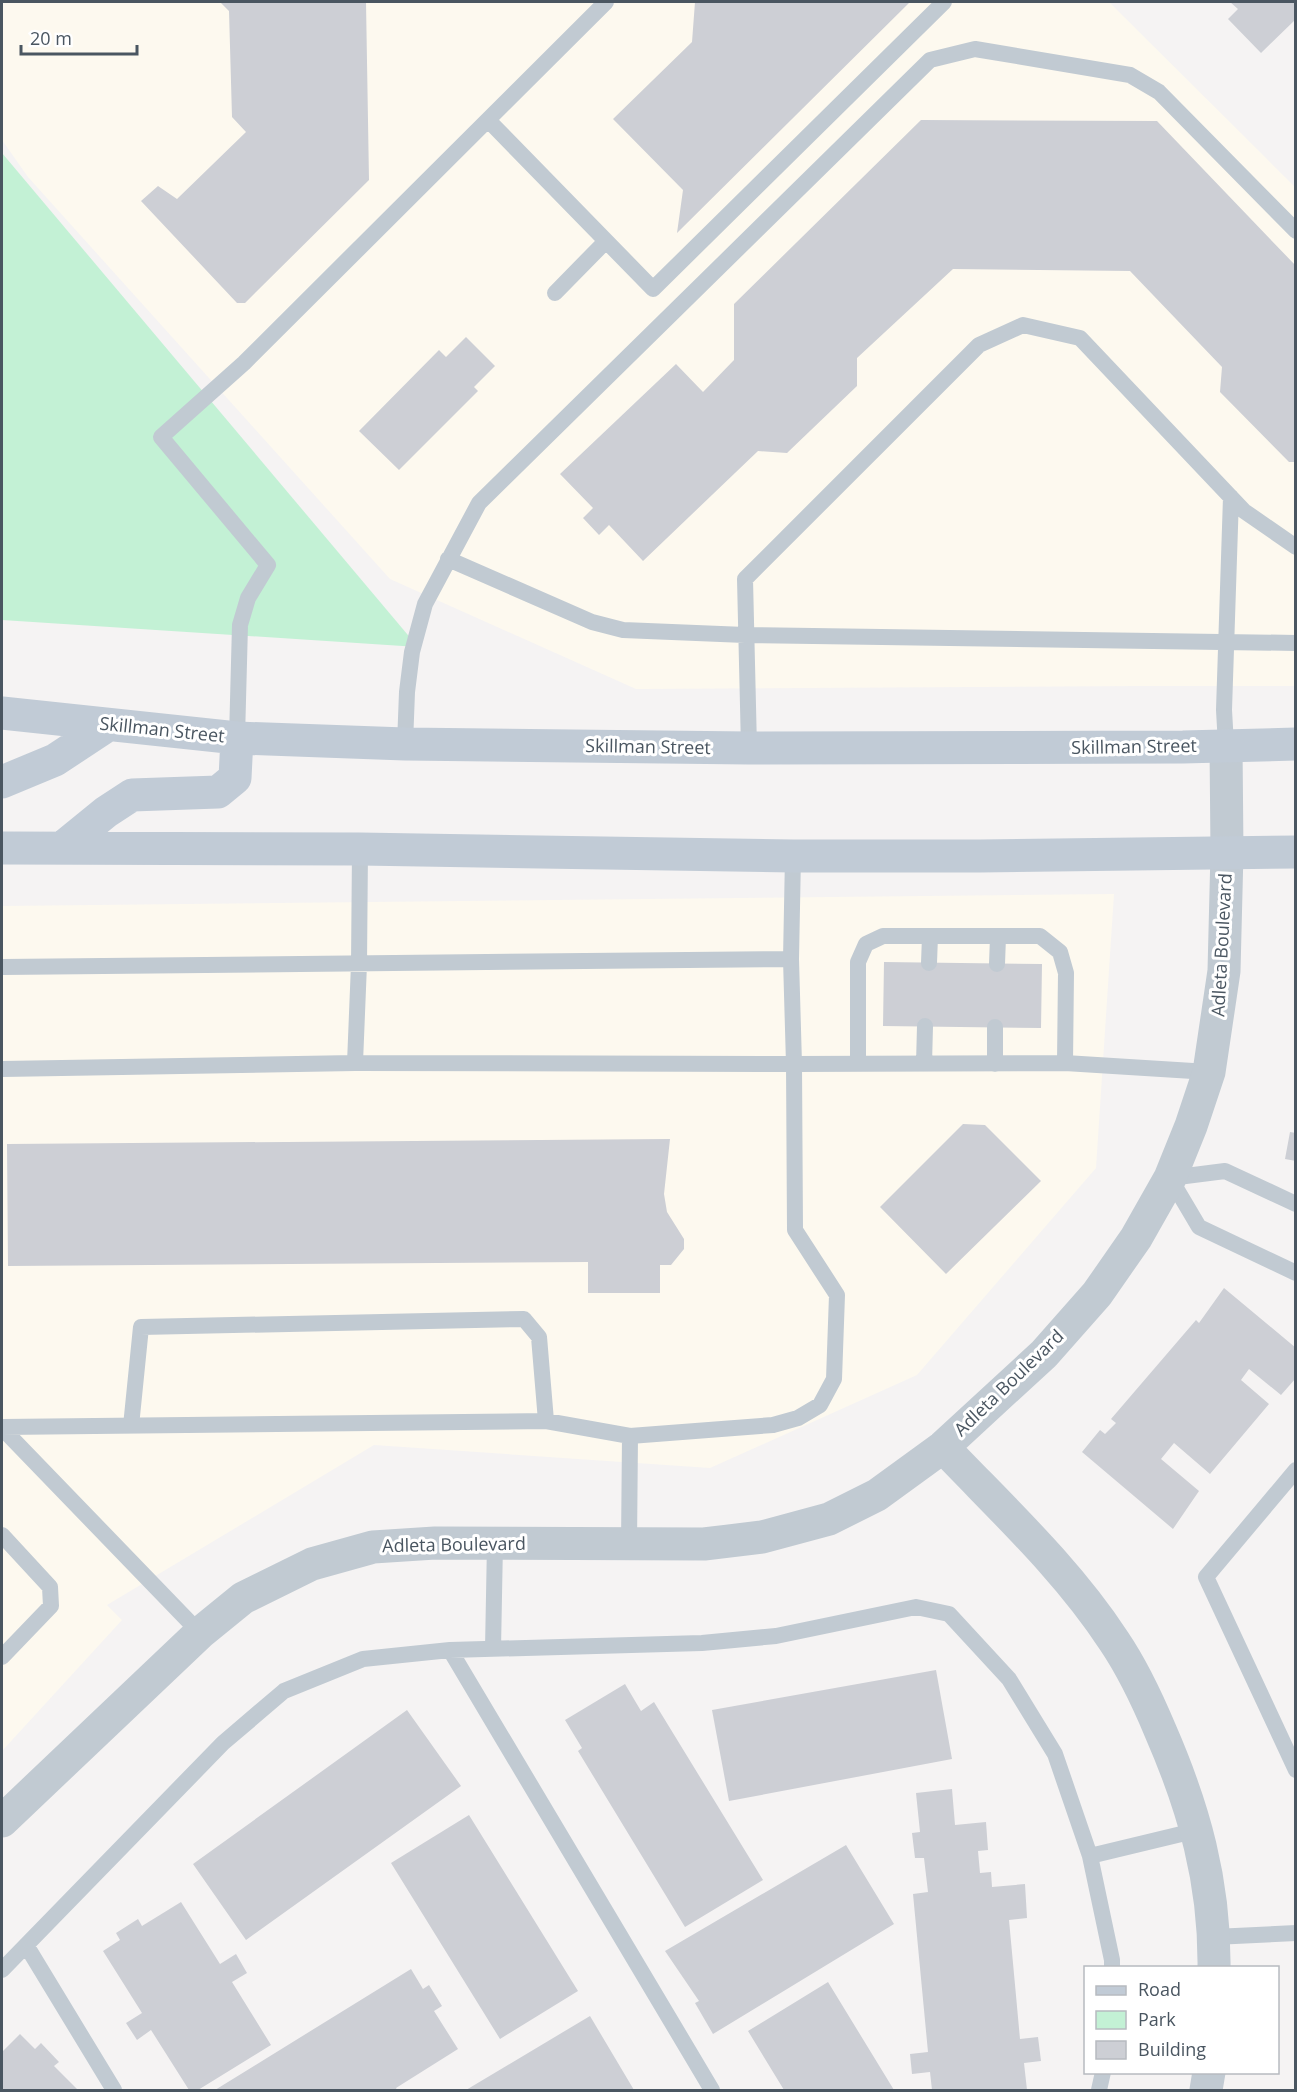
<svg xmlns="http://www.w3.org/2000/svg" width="1297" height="2092" font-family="'Open Sans',sans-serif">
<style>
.commercial{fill:#fdf9ef}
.green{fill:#c3f1d5}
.building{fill:#cdcfd5}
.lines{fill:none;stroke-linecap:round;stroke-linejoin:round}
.service{stroke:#c1cad2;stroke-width:16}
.tertiary{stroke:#c1cad2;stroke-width:33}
.secondary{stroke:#c1cbd6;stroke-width:33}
.labels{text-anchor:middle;stroke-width:6;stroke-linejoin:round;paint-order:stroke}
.street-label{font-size:18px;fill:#4a5661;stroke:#fff}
</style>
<rect width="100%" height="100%" fill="#f5f3f3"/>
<path class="commercial" d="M2,2H1109L1295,187V686H1140L636,689L390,579L28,177L2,140Z
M1114,894L1096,1168L917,1375L710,1468L374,1445L107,1605L122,1620L2,1751V906Z"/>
<path class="green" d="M2,153L418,647L2,620Z"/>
<path class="building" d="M220,2H366L369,180L245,303H237L141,201L158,186L177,199L246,132L232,117L229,11Z
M695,2H910L677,233L683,190L613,119L692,42Z
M1230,2H1296V19L1261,53L1228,19L1238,9Z
M921,120L1157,121L1296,266V462H1289L1220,392L1222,367L1130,271L953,269L857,358V386L787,453L758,451L643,561L609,525L599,535L583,518L593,508L560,474L676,364L703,392L734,360V304Z
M466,337L495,366L474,387L478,391L399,470L359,431L439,350L446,357Z
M884,962L1042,964L1041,1028L883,1026Z
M963,1124L985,1125L1041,1181L946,1274L880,1207Z
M1290,1132L1296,1133V1161L1285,1159Z
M670,1139L664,1194L667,1212L684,1239V1249L671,1265H660V1293H588V1262L8,1266L7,1144Z
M1224,1288L1296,1348V1378L1281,1395L1249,1369L1241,1380L1269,1404L1210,1474L1174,1443L1161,1459L1199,1491L1173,1529L1082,1452L1100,1430L1105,1434L1116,1423L1111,1419L1196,1320L1199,1323Z
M936,1670L952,1759L729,1801L712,1710Z
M625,1684L641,1711L654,1702L763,1880L685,1927L578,1751L582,1748L565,1720Z
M407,1710L461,1786L246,1940L193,1864Z
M952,1789L955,1825L986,1822L988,1850L978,1851L980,1873L991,1872L992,1887L1025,1884L1027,1918L1009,1920L1020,2039L1038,2037L1041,2061L1024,2063L1027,2090H932L930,2072L912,2074L910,2054L928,2052L913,1894L928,1892L924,1858H915L912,1833L920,1832L916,1793Z
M469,1815L578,1991L500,2039L391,1863Z
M846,1845L894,1924L713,2034L695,2003L699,2001L665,1951Z
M181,1902L220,1964L236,1954L247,1973L232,1982L271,2045L198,2090H189L151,2030L137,2040L126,2023L142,2013L103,1951L120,1940L116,1933L138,1919L142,1926Z
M411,1969L423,1989L429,1985L442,2006L434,2011L458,2049L396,2088L397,2090H215Z
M828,1982L894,2090H784L748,2031Z
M590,2016L634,2090H466Z
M20,2034L35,2049L41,2043L59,2062L54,2066L78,2090H2V2052Z"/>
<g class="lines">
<path class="service" d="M488,120L653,289L944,2
M555,293L606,241
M448,559L592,622L623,630L745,635L1296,643
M237,738L240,625L248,598L268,565L161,437L244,363L606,2
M405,744L407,692L412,652L425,604L479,503L930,60L975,49L1130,75L1159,92L1296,231
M1226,745L1224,710L1231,497
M749,748L745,579L979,345L1023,325L1080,338L1244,511L1296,547
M791,959L794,1064L1065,1063L1209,1072
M929,963L930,936
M997,964L998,937
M2,967L791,959L793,856
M355,1063L359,964L360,849
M858,1064V962L866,944L883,936H1040L1060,952L1066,973L1065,1063
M924,1064L925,1026
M995,1064V1027
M2,1069L355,1063L794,1064L795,1230L837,1295L834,1379L820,1405L798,1418L773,1425L630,1436
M1296,1204L1225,1171L1170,1178L1199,1227L1296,1273
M131,1426L141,1327L524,1319L539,1337L546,1421
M2,1427L546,1421L630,1436L629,1545
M2,1428L200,1633
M1296,1470L1206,1577L1296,1770
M2,1535L50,1587L51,1606L2,1657
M493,1649L495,1543
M450,1650L712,2090
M1090,1856L1198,1830
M1214,1937L1296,1933
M26,1945L114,2090
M2,1970L223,1743L284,1691L363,1659L450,1650L702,1643L776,1636L916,1607L949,1614L1009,1679L1055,1754L1090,1856L1112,1960V1968
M1099,2090L1103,2072"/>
<path class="tertiary" d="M943,1447C1002,1509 1067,1569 1114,1641C1133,1669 1147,1699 1160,1730C1194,1808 1215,1882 1214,1968
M2,1821L200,1633L243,1598L312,1564L373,1547L435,1543L704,1544L762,1537L829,1519L877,1495L943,1447L1044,1354L1097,1294L1136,1238L1170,1178L1191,1126L1209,1072L1224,971L1227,852L1226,745
M1206,2090L1209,2072"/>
<path class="secondary" d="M2,713L237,738L405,744L749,748L1183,747L1296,744
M2,782L55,760L108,725
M63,847L106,812L132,795L218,792L235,778L237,738
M2,848L360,849L793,856H980L1296,852"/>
</g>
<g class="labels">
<g class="street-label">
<text transform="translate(162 730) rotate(6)" y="6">Skillman Street</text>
<text transform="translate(648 747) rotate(1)" y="6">Skillman Street</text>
<text transform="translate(1134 747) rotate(-1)" y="6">Skillman Street</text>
<text transform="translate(1222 945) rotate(-87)" y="6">Adleta Boulevard</text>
<text transform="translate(1009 1383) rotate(-44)" y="6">Adleta Boulevard</text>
<text transform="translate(454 1545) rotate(-1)" y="6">Adleta Boulevard</text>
</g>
</g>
<rect width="1297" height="2092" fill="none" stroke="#4a5661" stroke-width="6"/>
<rect x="1084" y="1966" width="195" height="108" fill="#ffffff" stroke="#b7bbc0" stroke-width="1.5"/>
<rect x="1096" y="1986" width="30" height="9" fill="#c1cbd6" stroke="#b7bbc0" stroke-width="1.5"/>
<text x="1138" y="1996" font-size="18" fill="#4a5661">Road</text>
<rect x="1096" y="2011" width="30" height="18" fill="#c3f1d5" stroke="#b7bbc0" stroke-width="1.5"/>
<text x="1138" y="2026" font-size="18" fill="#4a5661">Park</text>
<rect x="1096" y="2041" width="30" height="18" fill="#cdcfd5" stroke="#b7bbc0" stroke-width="1.5"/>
<text x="1138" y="2056" font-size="18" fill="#4a5661">Building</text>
<path d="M21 45v9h116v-9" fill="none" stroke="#4a5661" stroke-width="3"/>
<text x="30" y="45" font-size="18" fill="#4a5661" stroke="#ffffff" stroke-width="4.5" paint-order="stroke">20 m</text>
</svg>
